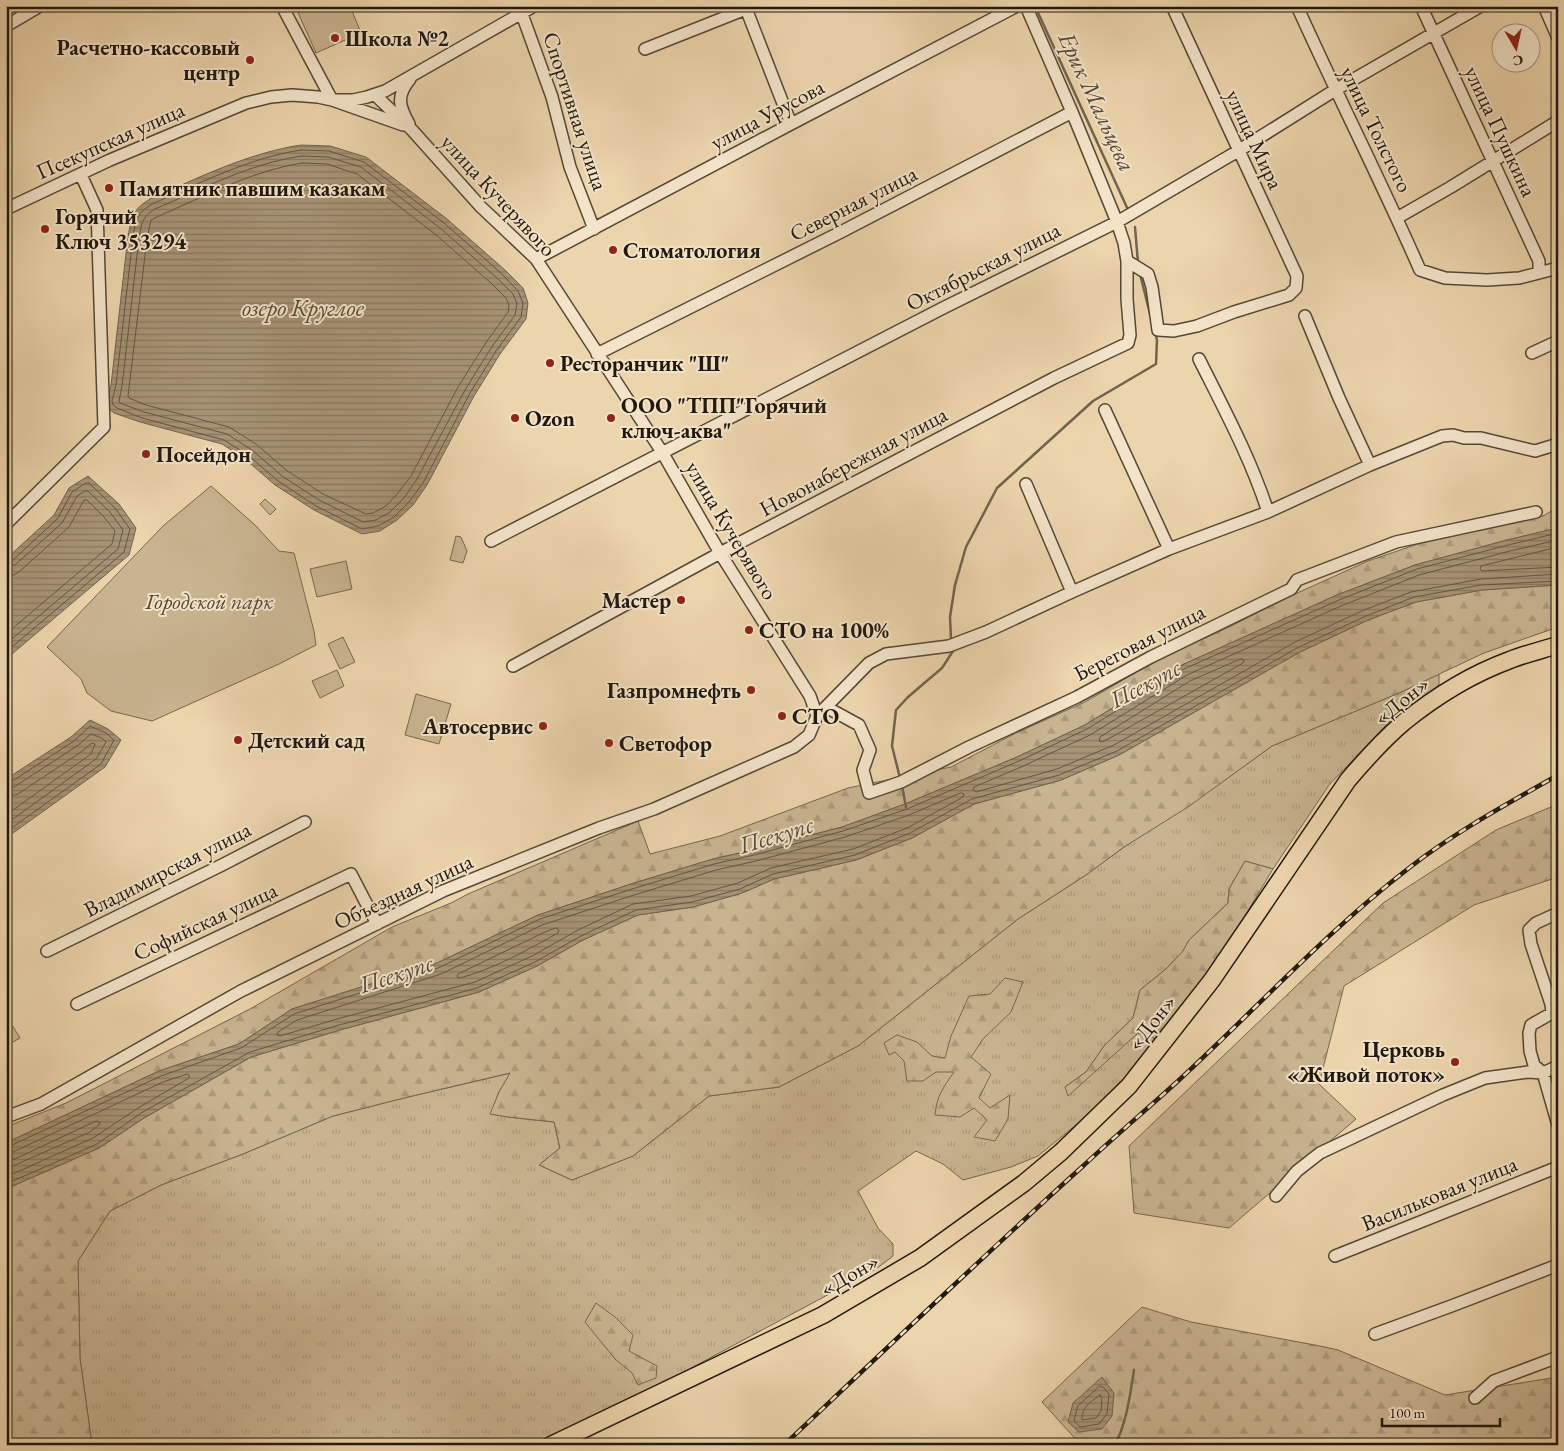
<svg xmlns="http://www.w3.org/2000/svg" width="1564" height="1451" font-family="'EB Garamond',serif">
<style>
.grass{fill:url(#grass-tufts);stroke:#756650}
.forest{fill:url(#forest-firs);stroke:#756650}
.park{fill:#c9b491;stroke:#756650}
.water{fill:url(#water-rules);stroke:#71634c}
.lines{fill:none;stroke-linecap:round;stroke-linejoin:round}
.shore{stroke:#645642;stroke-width:1}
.stream{stroke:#71634c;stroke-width:2.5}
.minor-casing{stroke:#544836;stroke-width:14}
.highway-casing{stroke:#21190e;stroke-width:19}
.minor{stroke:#f3e3c9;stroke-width:11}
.highway{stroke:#ecd4ac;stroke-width:16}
.rail-casing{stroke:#21190e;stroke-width:4.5}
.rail{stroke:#f3e3c9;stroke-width:2.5;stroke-dasharray:8;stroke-linecap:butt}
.poi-dot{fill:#8f2418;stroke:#f3e3c9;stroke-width:2}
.labels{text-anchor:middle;stroke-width:4;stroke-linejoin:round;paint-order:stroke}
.poi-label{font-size:22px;font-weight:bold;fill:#21190e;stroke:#f3e3c9;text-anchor:start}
.street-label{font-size:22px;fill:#21190e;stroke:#f3e3c9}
.park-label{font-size:22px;font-style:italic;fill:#534835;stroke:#f3e3c9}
.water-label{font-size:24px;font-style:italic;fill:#574a38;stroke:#f3e3c9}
</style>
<defs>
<pattern id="grass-tufts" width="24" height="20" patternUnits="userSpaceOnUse" patternTransform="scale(1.25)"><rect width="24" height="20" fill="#c9b491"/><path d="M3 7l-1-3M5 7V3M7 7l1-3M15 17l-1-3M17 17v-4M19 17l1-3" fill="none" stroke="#ac9a7c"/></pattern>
<pattern id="forest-firs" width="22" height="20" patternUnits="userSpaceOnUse" patternTransform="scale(1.25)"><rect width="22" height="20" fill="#c9b491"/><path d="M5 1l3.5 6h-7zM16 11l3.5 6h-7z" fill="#ac9a7c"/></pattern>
<pattern id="water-rules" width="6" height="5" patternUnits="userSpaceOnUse" patternTransform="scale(1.25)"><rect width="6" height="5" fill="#a79476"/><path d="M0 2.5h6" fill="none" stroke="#88785f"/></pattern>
</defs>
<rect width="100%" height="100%" fill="#ecd4ac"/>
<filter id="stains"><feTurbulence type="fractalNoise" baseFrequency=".004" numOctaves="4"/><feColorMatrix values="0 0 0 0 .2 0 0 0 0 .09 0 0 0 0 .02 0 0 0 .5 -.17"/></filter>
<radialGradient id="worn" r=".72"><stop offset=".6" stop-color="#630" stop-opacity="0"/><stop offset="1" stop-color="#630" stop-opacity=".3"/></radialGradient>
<path class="grass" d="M1439,674V685L1388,723L1329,785L1273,869L1245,861L1229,889L1228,903L1189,940L1183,951L1166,969L1140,990L1133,1018L1104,1046L1086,1072L1065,1087L1115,1053L1138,1033L1157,1039L1120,1084L1093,1111L1038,1156L1011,1167L963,1180L943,1164L916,1151L858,1191L878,1228L893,1244V1256L876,1269L637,1397L537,1445H92L80,1358L78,1261L110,1211L161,1185L243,1154L333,1116L408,1097L511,1073L499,1092L491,1114L508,1117L554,1122L560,1148L539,1165L572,1180L633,1156L709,1096L779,1087L858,1046L1018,919L1086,875L1124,847L1218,785L1272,746L1399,693Z"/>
<path class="forest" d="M1558,507V528L1507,540L1415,565L1337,595L1182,665L1085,725L1017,757L905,804L842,827L753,850L713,859L631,884L538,915L437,963L292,1009L239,1044L159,1071L6,1143V1127L66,1103L250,1009L392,927L451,903L468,894L638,821L650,854L720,836L848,788L951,767L1016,733L1085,702L1159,659L1229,627L1284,599L1368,561L1421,543L1543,516Z
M1558,585V627L1484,653L1399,693L1272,746L1188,807L1124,847L1086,875L1018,919L858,1046L779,1087L709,1096L633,1156L572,1180L539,1165L560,1148L554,1122L508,1117L490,1114L499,1092L510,1073L408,1097L333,1116L243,1154L161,1185L110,1211L78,1261L80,1358L92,1445H6V1189L99,1148L144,1118L251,1057L340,1030L479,992L537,966L583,940L638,915L693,907L742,893L774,879L856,860L912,838L974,804L1061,780L1119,755L1300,652L1368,620L1416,602L1482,590Z
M1558,804V877L1474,905L1344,986L1319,1084L1356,1119L1229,1228L1134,1213L1129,1146L1383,903L1496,830Z
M1245,861L1273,869L1219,959L1157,1039L1138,1033L1068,1096L1065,1087L1086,1072L1104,1046L1133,1018L1140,990L1166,969L1183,951L1189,940L1228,903L1229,889Z
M1005,978L1023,982L1011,1012L983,1039L971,1057L991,1074L979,1098L990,1108L1010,1095L1008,1119L995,1141L974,1137L987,1120L974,1108L960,1117L935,1115C937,1095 943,1088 954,1072H936L923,1081H907L904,1061L895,1052L889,1055L884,1043L897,1035L917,1042L932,1056L945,1058L951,1036L969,996L990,994Z
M596,1303L615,1317L633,1335L629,1351L657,1366L656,1378L638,1385L632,1373L615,1359L585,1322Z
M1142,1307L1191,1322L1320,1346L1338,1350L1445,1395L1558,1377V1445H1081L1042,1402Z"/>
<path class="park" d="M295,6H350L361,33L316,53Z
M211,486L255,525L279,551L294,553L314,631L316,645L279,664L152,721L111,711L87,693L81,679L47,647L163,526Z
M265,499L276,509L270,515L260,504Z
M456,536L461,537L467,551L463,563L450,560Z
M346,561L352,589L317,597L310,569Z
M343,637L355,662L340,669L328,644Z
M337,670L344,686L320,698L312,681Z
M416,694L451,704L439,744L405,735Z
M6,1015L20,1038L6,1046Z"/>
<path class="water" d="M301,145L330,146L366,157L447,219L505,270L523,288L528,303L526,319L500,354L474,396L427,485L413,505L397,520L380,531L362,534L314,510L275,485L245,459L222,444L140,422L114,413L108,408L107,400L111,385L128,236C132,217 132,210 150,199C198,178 248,153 301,145Z
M88,476L119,504L136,528L129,555L6,659V559L54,515L69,488Z
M1558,528V585L1482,590L1416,602L1368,620L1300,652L1119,755L1061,780L974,804L912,838L856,860L774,879L742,893L693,907L638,915L583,940L537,966L479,992L340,1030L251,1057L144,1118L99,1148L6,1189V1143L159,1071L239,1044L292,1009L437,963L538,915L631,884L713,859L753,850L842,827L905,804L1017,757L1085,725L1182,665L1337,595L1415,565L1507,540Z
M90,720L108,729L121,740L105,767L6,838V779L71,737Z
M1102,1377L1114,1393L1112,1416L1102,1429L1079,1432L1068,1422L1073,1403Z"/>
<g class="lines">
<path class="shore" d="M301,150L329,151L364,162L444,223L502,274L518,291L523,303L521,317L496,351L470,393L423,483L409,502L394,517L378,526L362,529L316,506L278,481L248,455L224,440L142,418L117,408L113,405L112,401L116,385L133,237C136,219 136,214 152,204C200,183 249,158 301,150Z
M302,156L328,157L361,167L440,228L498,279L513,294L517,304L515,315L491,348L465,390L417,479L404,498L390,512L376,520L363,522L319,500L282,476L252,450L227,434L144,412L120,403L119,401L122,386L139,238C142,223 141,218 155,209C202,189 251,163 302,156Z
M302,163L327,164L357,174L435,234L492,284L506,298L509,305L508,312L485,344L458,387L411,476L398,493L386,506L373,513L366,514L323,494L286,470L256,444L229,427L146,405L129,398L128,396L147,239L151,220L159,216C205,196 252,171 302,163Z
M1558,540L1510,551L1419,575L1341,606L1187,675L1090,735L1021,767L974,787L973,790L976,792L1057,769L1114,745L1295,642L1364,610L1411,592L1481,579L1558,574
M1558,547L1481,566L1480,569L1482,571L1558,567
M6,562L12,561L58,518L72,492L86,483H89L115,508L130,529L124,552L6,652
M6,568L15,565L62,523L77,496L85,491H88L110,512L123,530L118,549L6,644
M6,576L14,575L20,571L69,527L84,500H87L104,517L115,531L112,544L6,634
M1241,659L1244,660L1243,663L1110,738L1102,742L1099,741L1100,737L1190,681Z
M6,783L11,782L74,741L90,726L106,733L114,740L101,764L6,832
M6,789L14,787L77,746L91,734L102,738L106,742L96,759L6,824
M961,793L964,794L963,797L907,828L853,849L771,868L738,883L691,896L633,904L578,930L532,956L475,982L337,1019L280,1036L277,1035L278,1032L297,1020L441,974L542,925L634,895L716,870L756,861L845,837L909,815Z
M6,797L18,794L81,752L92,743L95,744L91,754L6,815
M556,928L559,930L558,933C527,950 494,969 460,978L457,977L458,974L545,932Z
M6,1147L10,1146L161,1076L241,1048L294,1014L438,968L540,919L632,889L714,864L754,855L843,831L907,809L1019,761L1087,729L1184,669L1339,600L1417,569L1508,545L1558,533
M6,1153L13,1152L163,1082L187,1074L189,1075V1078L138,1108L93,1138L6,1177
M6,1160L15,1159L96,1121L100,1122L99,1125L90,1132L6,1169
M6,1184L97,1144L141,1113L250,1052L339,1025L477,988L535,962L581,936L636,910L692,902L740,889L773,874L855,855L910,833L972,799L1059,775L1117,751L1297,648L1366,616L1414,597L1481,585L1558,581
M1100,1386L1103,1387L1109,1394L1107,1414L1099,1424L1080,1427L1074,1420L1078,1406Z
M1100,1395L1102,1398L1101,1411L1096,1418L1082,1420C1081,1408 1091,1401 1100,1395Z"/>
<path class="stream" d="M1035,6L1129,212
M1135,227L1138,263
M1140,274L1150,314
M951,639L950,617L955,585L966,547L997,488L1093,401L1156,364L1157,340L1155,332
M900,778L892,746L896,710L908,697L942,668L953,651
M902,786L906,807
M1115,1445C1127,1421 1130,1396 1134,1370"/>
<defs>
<path id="minor" d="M282,6L332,100L403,125
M519,6L552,97L570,167L594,229
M745,6L791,124
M1297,6C1337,95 1381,181 1420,270L1445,278L1487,280L1519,278L1558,268
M1421,6L1539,261V273
M1544,6L1558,38
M6,26L40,6
M645,49L746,9
M375,95L412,130L481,207L536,259L662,452L720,553L810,696L817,716
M409,124C399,106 396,96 410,79
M6,209L110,160L246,103L271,97L292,95L318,97L332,100H353L367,97L385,91L534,6
M1397,218L1451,187L1558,121
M536,259L791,124L1017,6
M1127,261L1148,274L1152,287L1158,330L1174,331L1197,326L1234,312L1289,295L1296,288L1297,276L1172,6
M1305,316L1339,398L1370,465
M1532,353L1558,341
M597,354L839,233L1072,112
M1199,359C1224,409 1251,459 1268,512
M1105,410L1169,549
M1026,484L1072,592
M6,524L104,427L97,210L81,175
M491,541L943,308L1117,222L1238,151L1335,90L1481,6
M513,666L720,553L1054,378L1128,343L1130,335L1127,299V261L1124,243L1117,222L1072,112L1026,6
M826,707L859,725L870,750L863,770L869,793L901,782L969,747L1077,697L1151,657L1291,589L1297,580L1396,542L1536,512
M1558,913L1536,923L1529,930L1531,944L1551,1004L1552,1013L1531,1025L1529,1033L1530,1051L1534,1065L1543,1073L1558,1125
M47,951L222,865L305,822
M77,1004L351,874L377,924
M6,1117L41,1104L241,991L443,891L599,828L654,809L794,747L809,735L817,716L869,663L886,654L949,646L986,632L1072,592L1169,549L1268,512L1370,465L1442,436L1453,435L1464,438H1481L1535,451L1558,444
M1276,1196L1297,1171L1320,1153L1443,1095L1485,1078L1528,1072L1543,1073L1558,1066
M1335,1256L1558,1167
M1375,1334L1454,1305L1558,1265
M1475,1398L1494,1381L1558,1357"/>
<path id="highway" d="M551,1445L823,1315L920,1258L1024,1183L1061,1152L1129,1086L1212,980L1348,780C1365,760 1384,739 1404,722C1436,696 1472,674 1510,660C1525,654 1542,650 1558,645"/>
</defs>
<use href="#minor" class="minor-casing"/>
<use href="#highway" class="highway-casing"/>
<use href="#minor" class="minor"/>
<use href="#highway" class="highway"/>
<defs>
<path id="rail" d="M784,1445C883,1352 981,1258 1082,1167C1113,1138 1146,1110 1178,1081C1255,1010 1326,932 1409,868C1455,832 1507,804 1558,775"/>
</defs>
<use href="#rail" class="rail-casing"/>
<use href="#rail" class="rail"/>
</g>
<g class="poi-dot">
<circle cx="335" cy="38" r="5"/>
<circle cx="250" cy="60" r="5"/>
<circle cx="109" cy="188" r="5"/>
<circle cx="45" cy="229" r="5"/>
<circle cx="613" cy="250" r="5"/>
<circle cx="550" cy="363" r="5"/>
<circle cx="515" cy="418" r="5"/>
<circle cx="611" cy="418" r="5"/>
<circle cx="146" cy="454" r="5"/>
<circle cx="681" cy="600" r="5"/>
<circle cx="749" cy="630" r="5"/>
<circle cx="751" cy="690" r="5"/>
<circle cx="782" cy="716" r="5"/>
<circle cx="543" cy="726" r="5"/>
<circle cx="238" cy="740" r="5"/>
<circle cx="609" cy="743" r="5"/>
<circle cx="1455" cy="1062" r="5"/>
</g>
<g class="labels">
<g class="poi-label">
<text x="345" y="46">Школа №2</text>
<text x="240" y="55" text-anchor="end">Расчетно-кассовый<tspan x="240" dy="25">центр</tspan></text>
<text x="119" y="196">Памятник павшим казакам</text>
<text x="55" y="224">Горячий<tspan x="55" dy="25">Ключ 353294</tspan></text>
<text x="623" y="258">Стоматология</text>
<text x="560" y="371">Ресторанчик "Ш"</text>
<text x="621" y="413">ООО "ТПП"Горячий<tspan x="621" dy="25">ключ-аква"</tspan></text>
<text x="525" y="426">Ozon</text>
<text x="156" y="462">Посейдон</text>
<text x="671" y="608" text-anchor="end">Мастер</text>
<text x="759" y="638">СТО на 100%</text>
<text x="741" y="698" text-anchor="end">Газпромнефть</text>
<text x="792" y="724">СТО</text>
<text x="533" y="734" text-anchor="end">Автосервис</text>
<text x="248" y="748">Детский сад</text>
<text x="619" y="751">Светофор</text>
<text x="1445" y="1057" text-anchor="end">Церковь<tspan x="1445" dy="25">«Живой поток»</tspan></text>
</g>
<g class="street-label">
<text transform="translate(576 111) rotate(72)" y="8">Спортивная улица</text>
<text transform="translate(767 114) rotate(-28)" y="8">улица Урусова</text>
<text transform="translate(1377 129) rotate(64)" y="8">улица Толстого</text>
<text transform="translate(1501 131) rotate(65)" y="8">улица Пушкина</text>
<text transform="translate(1255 139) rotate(65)" y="8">улица Мира</text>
<text transform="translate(110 140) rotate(-24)" y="8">Псекупская улица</text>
<text transform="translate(499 195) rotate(47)" y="8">улица Кучерявого</text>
<text transform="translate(853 203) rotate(-27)" y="8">Северная улица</text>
<text transform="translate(983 266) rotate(-27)" y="8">Октябрьская улица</text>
<text transform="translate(853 461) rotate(-28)" y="8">Новонабережная улица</text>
<text transform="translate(732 530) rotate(59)" y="8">улица Кучерявого</text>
<text transform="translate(1139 642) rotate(-27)" y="8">Береговая улица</text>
<text transform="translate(1401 700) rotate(-39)" y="8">«Дон»</text>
<text transform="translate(167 869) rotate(-27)" y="8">Владимирская улица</text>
<text transform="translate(403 891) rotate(-25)" y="8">Объездная улица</text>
<text transform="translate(205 921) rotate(-25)" y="8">Софийская улица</text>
<text transform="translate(1151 1022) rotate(-52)" y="8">«Дон»</text>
<text transform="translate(1439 1193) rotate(-22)" y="8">Васильковая улица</text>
<text transform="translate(849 1274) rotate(-30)" y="8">«Дон»</text>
</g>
<g class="park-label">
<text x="209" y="609">Городской парк</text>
</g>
<g class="water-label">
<text transform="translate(1097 102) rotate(65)" y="8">Ерик Мальцева</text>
<text x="303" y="316">озеро Круглое</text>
<text transform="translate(1145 684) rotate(-28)" y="8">Псекупс</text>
<text transform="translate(776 835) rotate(-17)" y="8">Псекупс</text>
<text transform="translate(396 974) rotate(-18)" y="8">Псекупс</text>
</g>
</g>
<rect width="1564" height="1451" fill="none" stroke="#ecd4ac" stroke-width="25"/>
<rect x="8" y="8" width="1549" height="1436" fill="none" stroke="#21190e" stroke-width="2.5"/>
<rect x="12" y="12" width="1539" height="1426" fill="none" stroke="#21190e"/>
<g transform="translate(1516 48) rotate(171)"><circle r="24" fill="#f3e3c9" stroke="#9f927e"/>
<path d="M0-4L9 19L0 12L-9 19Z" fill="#8f2418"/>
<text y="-8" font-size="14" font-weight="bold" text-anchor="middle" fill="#21190e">С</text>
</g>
<path d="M1382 1418v8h118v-8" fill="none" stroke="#21190e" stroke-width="2.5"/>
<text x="1389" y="1418" font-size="15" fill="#21190e" stroke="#f3e3c9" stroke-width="4" paint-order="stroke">100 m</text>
<rect width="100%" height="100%" filter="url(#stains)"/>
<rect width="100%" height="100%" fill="url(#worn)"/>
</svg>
